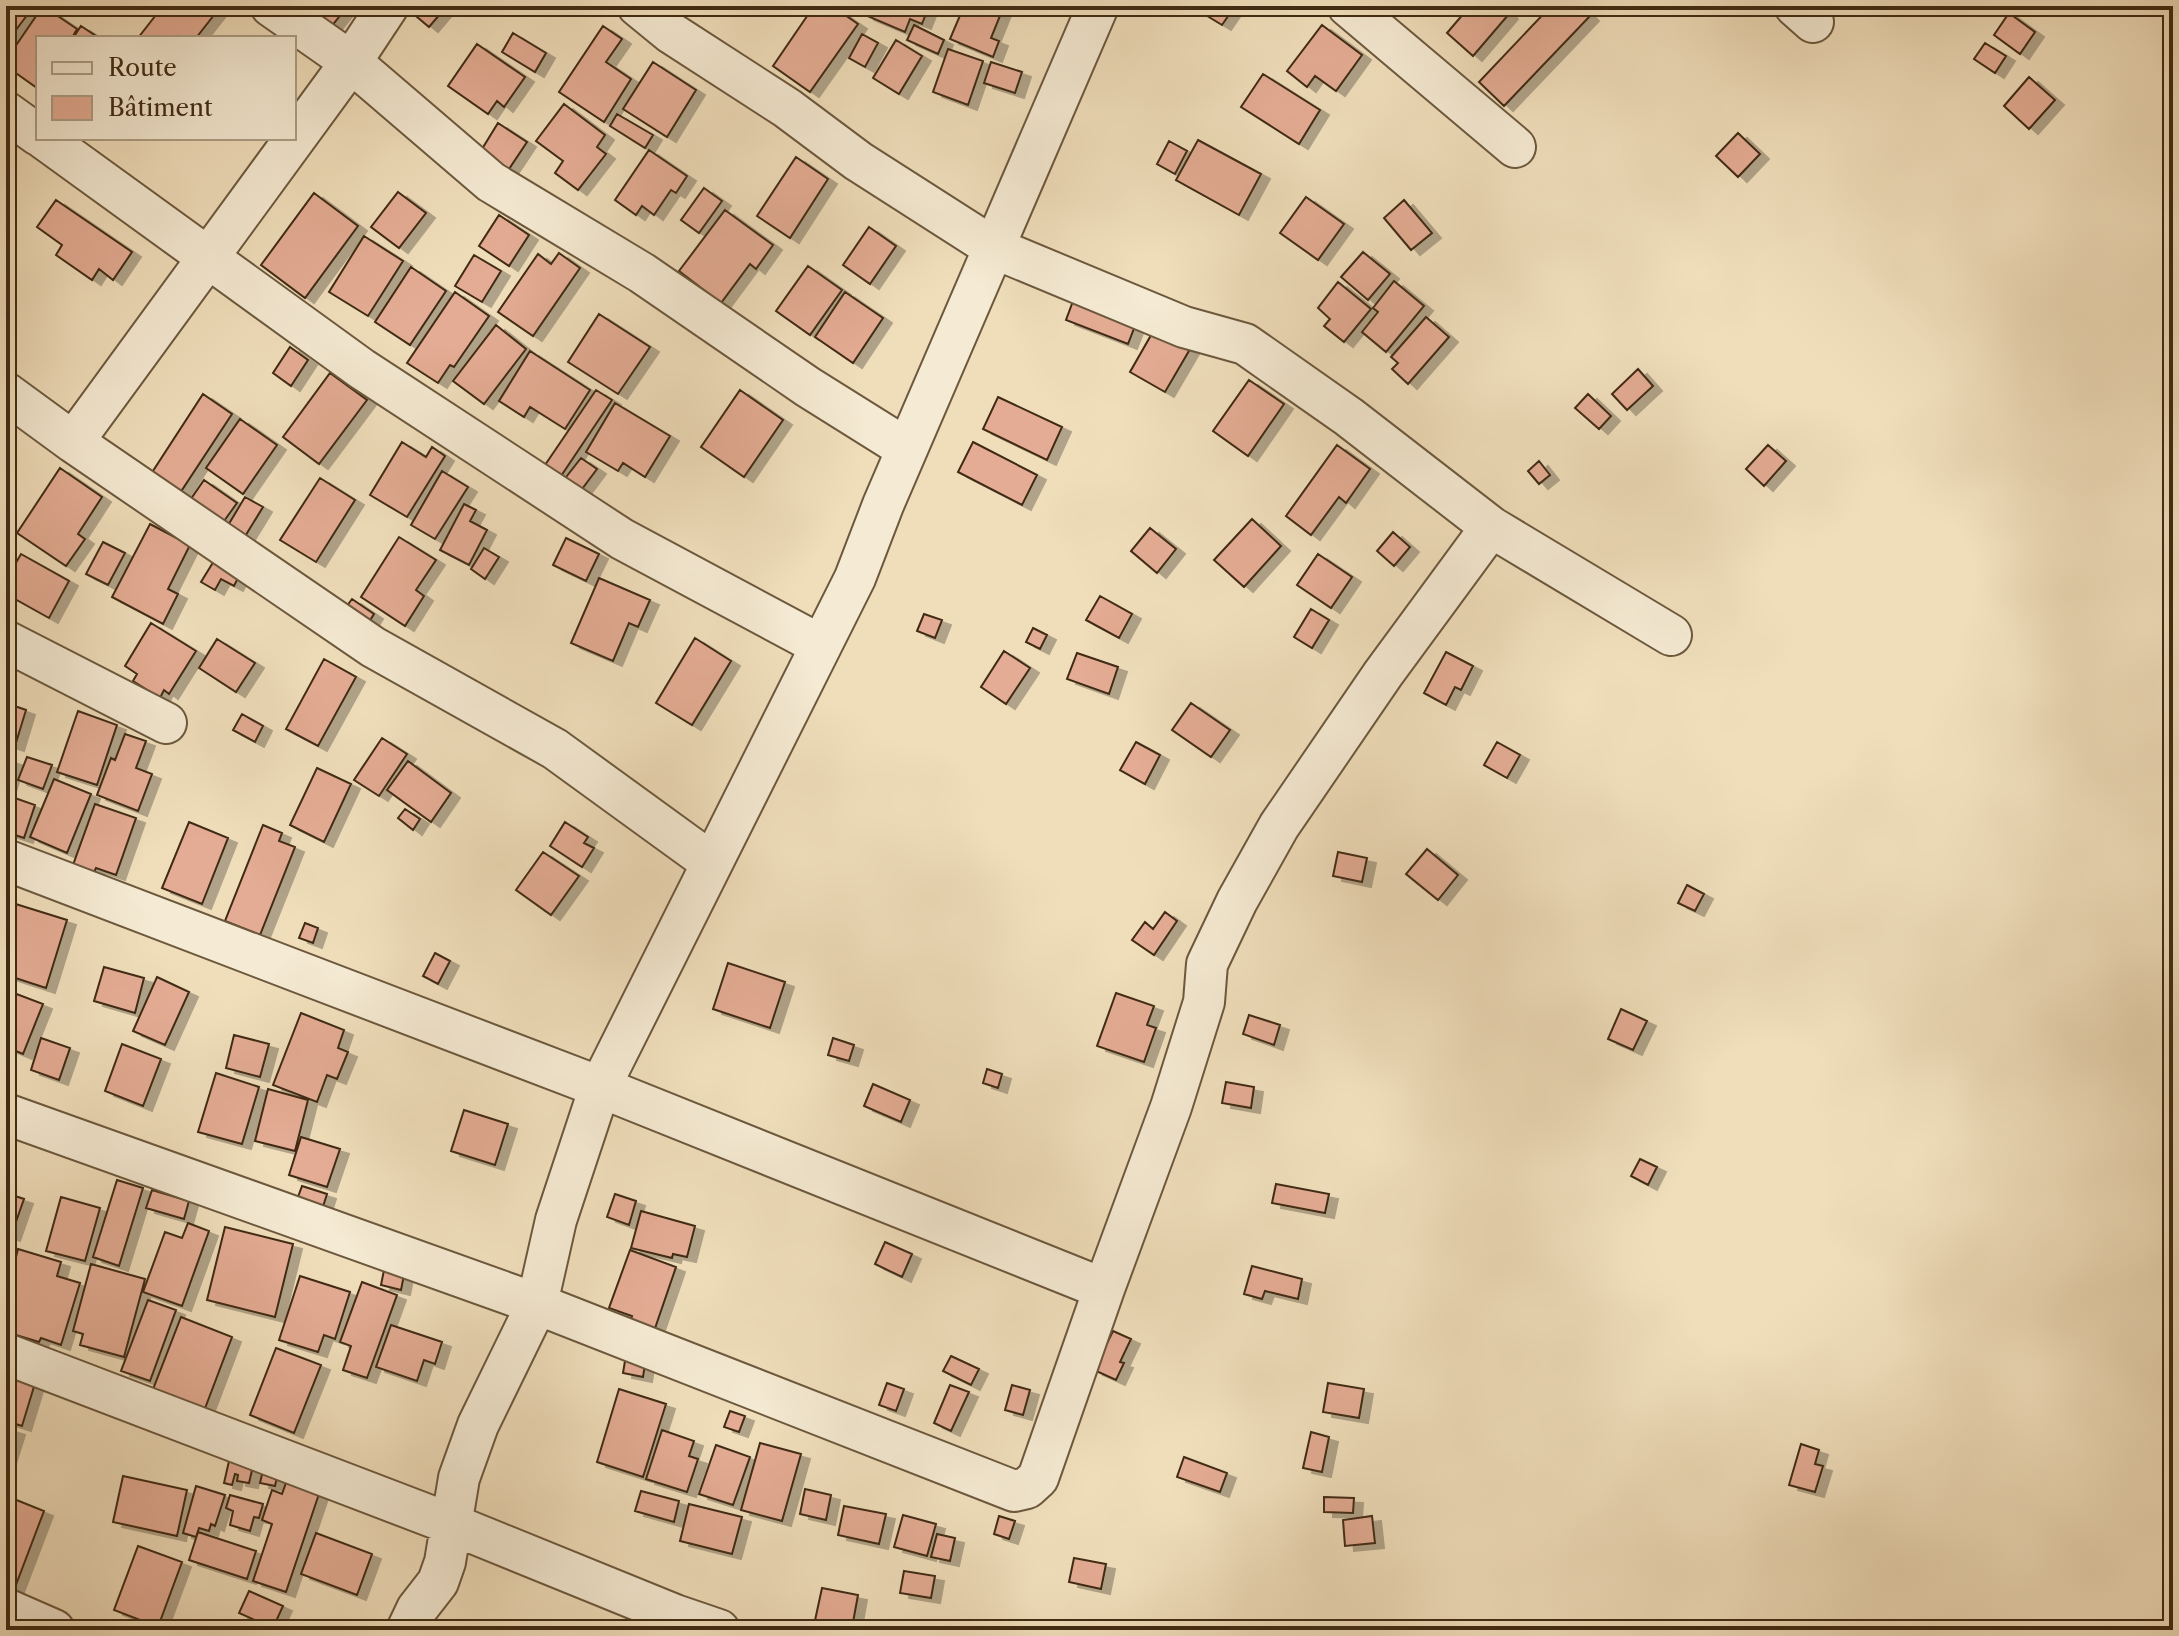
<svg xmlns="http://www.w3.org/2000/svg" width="2179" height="1636" font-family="'Libre Caslon Text',serif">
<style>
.building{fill:#e4ac94;stroke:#402b13;stroke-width:2;filter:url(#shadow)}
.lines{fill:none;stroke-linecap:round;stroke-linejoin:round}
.street-casing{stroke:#6c583d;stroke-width:44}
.street{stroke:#f5ead3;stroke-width:40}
</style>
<defs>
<filter id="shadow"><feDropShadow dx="9" dy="5" stdDeviation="0" flood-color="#0004"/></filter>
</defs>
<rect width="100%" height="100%" fill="#f0debb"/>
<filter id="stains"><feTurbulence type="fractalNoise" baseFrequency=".0025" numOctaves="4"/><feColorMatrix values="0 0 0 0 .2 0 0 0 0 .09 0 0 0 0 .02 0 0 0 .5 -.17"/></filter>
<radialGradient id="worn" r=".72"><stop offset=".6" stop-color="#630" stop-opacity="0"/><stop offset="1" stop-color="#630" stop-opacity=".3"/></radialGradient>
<path class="building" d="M6,6H34L6,43Z
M43,6L77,29L72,38H38L37,88L6,66V60Z
M163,6H221L196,38H138Z
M323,6L346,8L323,37L309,25Z
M404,6H447L429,27Z
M814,6H832L858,24L810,92L773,66Z
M868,6H929L922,24L910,19L905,32L865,15Z
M964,6H1004L991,38L999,41L993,57L950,39Z
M1191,6H1235L1222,25Z
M1470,6H1500L1509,14L1473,56L1447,33Z
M1551,6H1580L1590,16L1504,106L1479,82Z
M2009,13L2035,32L2020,54L1994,35Z
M914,25L944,40L938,54L907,40Z
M1322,25L1362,55L1336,91L1315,76L1307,87L1287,71Z
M81,26L96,36L94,38H73Z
M603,26L622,39L606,62L631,79L604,122L559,92Z
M513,33L546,53L535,72L502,52Z
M862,34L878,43L865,67L849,58Z
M896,40L922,56L899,94L873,78Z
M1985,43L2006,56L1995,73L1974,59Z
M477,44L525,77L504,107L497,101L488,114L448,86Z
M948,49L983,61L968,105L933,92Z
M653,62L696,90L667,137L623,109Z
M991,62L1022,72L1015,93L984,83Z
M1263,74L1320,110L1299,144L1241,107Z
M2029,77L2055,100L2029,129L2004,106Z
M564,104L605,135L597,147L606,154L578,190L555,173L563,161L536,141Z
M617,114L653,135L645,148L610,126Z
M498,123L527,142L505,175L490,165L495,158L482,149Z
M1738,133L1760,154L1738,177L1716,156Z
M1198,140L1261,174L1239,215L1176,180Z
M1169,141L1187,151L1175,174L1157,164Z
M649,150L687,176L676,193L671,190L654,215L642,206L636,215L615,200Z
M796,157L828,179L790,238L757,216Z
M704,188L722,201L699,233L681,220Z
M398,192L426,213L399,248L371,227Z
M314,193L358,226L305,298L261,265Z
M1306,197L1344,224L1318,260L1280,233Z
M56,200L132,252L113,280L99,269L92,280L56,255L62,245L37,227Z
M1404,200L1432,233L1411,250L1384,218Z
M725,210L773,245L756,269L750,264L721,303L679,271Z
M499,215L529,235L509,266L479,246Z
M869,227L896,246L870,284L843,265Z
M364,236L403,261L368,316L329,292Z
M1363,252L1390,274L1368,300L1341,277Z
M559,253L580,268L533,336L498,312L538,254L551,264Z
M474,255L501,271L482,302L455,286Z
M808,266L842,290L810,335L776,311Z
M411,267L446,291L410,345L375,322Z
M1394,281L1424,306L1386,352L1362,332L1378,312L1373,308Z
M1338,282L1371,309L1344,342L1324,326L1330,319L1318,308Z
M455,292L489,316L454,367L450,365L438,383L407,363Z
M845,292L883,318L853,363L815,337Z
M1076,293L1138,318L1128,344L1066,320Z
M599,314L650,347L618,394L568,362Z
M1426,317L1449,337L1408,384L1392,369L1398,363L1391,357Z
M1158,323L1193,344L1165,392L1130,372Z
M496,325L526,349L484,404L453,381Z
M290,347L308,360L291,386L273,373Z
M530,351L590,390L565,429L530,407L524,417L499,401Z
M1638,369L1653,386L1627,410L1612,394Z
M330,373L367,400L319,464L283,437Z
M1249,380L1284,404L1248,456L1213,431Z
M596,390L612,400L559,479L543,468Z
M740,390L783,420L744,477L701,447Z
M203,394L232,414L180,493L151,474Z
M1588,394L1611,416L1599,429L1575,408Z
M998,397L1062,427L1047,460L983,429Z
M615,403L670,436L645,477L623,463L618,471L586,452Z
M240,419L277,445L243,494L206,468Z
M402,442L426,457L432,447L445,456L407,517L370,495Z
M973,442L1037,475L1022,505L958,472Z
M1337,445L1370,469L1346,503L1339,497L1311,535L1286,516Z
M1768,445L1786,461L1764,486L1746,469Z
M581,458L597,469L579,493L563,481Z
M1539,461L1550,475L1539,484L1528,471Z
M60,468L102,497L78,534L85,539L66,566L17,533Z
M442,471L468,487L435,539L411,525Z
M320,478L355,500L316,562L280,540Z
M204,480L237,503L219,528L186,506Z
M245,497L263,507L244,538L227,527Z
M464,504L476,510L470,521L487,530L469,565L440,550Z
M1252,519L1281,546L1244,587L1214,560Z
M150,524L190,545L168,589L178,594L163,624L112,597Z
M1150,528L1176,549L1157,573L1131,551Z
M1393,532L1410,547L1394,566L1377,551Z
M399,537L436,560L416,590L424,596L405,626L361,597Z
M566,538L599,554L586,581L553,565Z
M103,542L125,553L108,585L86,574Z
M484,548L499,557L485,579L471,569Z
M21,554L69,581L49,618L6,594V580Z
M1318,554L1352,577L1331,608L1297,585Z
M217,556L240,574L234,586L221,579L215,590L201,582Z
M599,578L650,600L638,627L629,623L613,661L571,643Z
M1100,596L1132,614L1119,638L1086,620Z
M352,599L374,614L364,630L341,614Z
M1311,609L1329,620L1312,648L1294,637Z
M924,614L942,620L935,638L917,631Z
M151,623L196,651L169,694L164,690L160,698L133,681L137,674L125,666Z
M1033,628L1047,635L1040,649L1026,642Z
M695,638L731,661L692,725L656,703Z
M217,639L255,663L236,692L199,668Z
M1004,651L1030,668L1006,704L981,687Z
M1446,652L1473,666L1461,690L1455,687L1446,705L1424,693Z
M1077,653L1118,667L1109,694L1067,679Z
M324,659L356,677L318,746L286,729Z
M6,703L26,710L15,746L6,743Z
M1191,703L1230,730L1211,757L1172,730Z
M78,711L117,725L97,785L57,772Z
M242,714L263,726L255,742L233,730Z
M125,734L146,741L136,768L152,774L138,811L97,795L111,758L115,760Z
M382,738L407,754L379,796L354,780Z
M1136,742L1160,755L1145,784L1120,770Z
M1497,742L1520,755L1507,778L1484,765Z
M27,757L52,765L43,789L18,780Z
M6,758L15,761L6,790Z
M408,761L451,793L431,822L387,790Z
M317,768L351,784L324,842L290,825Z
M54,779L91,794L67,853L30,837Z
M12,797L35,805L24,838L6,832V814Z
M95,804L136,818L116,875L96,868L94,872L73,865Z
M405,809L420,819L413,830L398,818Z
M189,822L228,838L202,904L162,888Z
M565,822L588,837L584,843L594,848L582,867L550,846Z
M263,825L282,833L279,841L295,847L260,935L225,921Z
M1427,849L1458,875L1438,900L1406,874Z
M543,852L579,876L551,915L516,890Z
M1338,852L1367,858L1362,882L1333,876Z
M1687,885L1704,894L1695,911L1678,903Z
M6,901L67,920L46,988L6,975Z
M1165,912L1177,921L1154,955L1132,940L1145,922L1153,929Z
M305,923L318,928L313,943L299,938Z
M435,953L450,961L438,984L423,976Z
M728,963L785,982L770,1028L713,1009Z
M104,967L144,978L135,1013L94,1001Z
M157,977L189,992L165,1045L133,1031Z
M6,990L43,1004L23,1054L6,1047Z
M1116,993L1154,1006L1147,1025L1156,1028L1144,1062L1097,1046Z
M1621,1009L1647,1021L1633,1050L1608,1039Z
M301,1013L344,1030L338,1048L348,1052L337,1079L327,1075L317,1102L273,1085Z
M1249,1015L1280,1025L1274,1045L1243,1034Z
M234,1035L269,1044L260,1077L226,1068Z
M41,1038L70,1048L59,1080L31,1070Z
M833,1038L854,1045L849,1061L828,1055Z
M122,1044L161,1059L143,1106L105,1091Z
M987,1069L1002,1074L998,1088L983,1083Z
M216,1073L259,1087L242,1144L198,1132Z
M1226,1082L1254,1087L1251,1108L1222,1103Z
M873,1084L910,1100L901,1122L864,1106Z
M268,1089L308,1100L295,1151L255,1141Z
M464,1110L508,1124L495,1165L451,1151Z
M301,1137L340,1149L327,1187L289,1175Z
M1640,1159L1657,1167L1648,1185L1631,1176Z
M117,1180L143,1188L119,1266L93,1257Z
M1276,1184L1329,1194L1325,1213L1272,1203Z
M302,1186L327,1194L320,1216L294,1208Z
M152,1190L189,1201L184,1219L146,1208Z
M6,1193L24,1199L11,1236L6,1234Z
M615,1194L636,1201L629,1225L607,1217Z
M61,1197L100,1208L85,1261L46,1251Z
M641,1211L695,1226L687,1257L673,1254L672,1258L631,1248Z
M188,1223L209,1231L182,1306L143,1292L165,1232L182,1238Z
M225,1227L293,1244L275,1317L207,1300Z
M885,1242L912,1254L902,1277L875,1264Z
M18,1249L61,1262L57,1276L80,1283L61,1345L41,1338L39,1342L6,1332V1254L16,1257Z
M630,1250L676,1267L651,1340L626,1331L632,1316L609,1308Z
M91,1264L145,1279L124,1357L80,1345L83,1334L73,1331Z
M1252,1266L1302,1279L1298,1299L1265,1291L1262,1299L1244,1294Z
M384,1270L404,1275L401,1290L381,1285Z
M300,1276L350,1292L335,1339L324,1335L318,1352L279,1340Z
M362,1282L397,1295L367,1378L343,1370L351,1346L340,1342Z
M148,1300L176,1310L150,1381L121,1371Z
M181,1317L232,1337L204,1411L152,1392Z
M391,1325L442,1342L435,1364L424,1360L417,1381L376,1367Z
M1113,1331L1131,1339L1120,1362L1124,1363L1116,1380L1094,1370Z
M276,1348L321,1365L294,1433L250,1415Z
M626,1355L646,1358L643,1377L623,1373Z
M951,1356L979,1369L971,1385L943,1371Z
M9,1372L36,1380L22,1426L6,1421V1381Z
M887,1383L904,1389L896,1411L879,1405Z
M1328,1383L1364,1389L1359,1418L1323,1412Z
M950,1385L969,1392L951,1431L934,1423Z
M1012,1385L1030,1390L1023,1415L1005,1410Z
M619,1389L666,1404L643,1477L597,1462Z
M730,1411L745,1416L739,1432L724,1427Z
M6,1427L16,1430L6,1462Z
M662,1430L694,1441L689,1456L698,1459L687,1492L646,1479Z
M1311,1432L1329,1437L1322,1472L1303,1468Z
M760,1443L801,1454L782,1521L741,1510Z
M1801,1444L1819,1450L1815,1464L1823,1466L1815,1492L1789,1485Z
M716,1445L750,1457L733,1505L699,1494Z
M1184,1457L1227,1473L1220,1492L1177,1477Z
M229,1461L253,1466L249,1483L237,1481L238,1475L235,1474L232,1485L224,1483Z
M263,1470L278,1473L275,1486L260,1483Z
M123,1476L187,1490L177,1536L113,1522Z
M287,1480L320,1491L286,1592L253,1581L272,1524L262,1520L272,1490L282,1494Z
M196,1486L225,1495L215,1526L211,1524L209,1531L199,1528L196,1537L183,1533Z
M805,1489L831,1495L826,1520L800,1514Z
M641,1491L679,1501L674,1522L635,1511Z
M230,1495L263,1504L259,1518L254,1517L250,1531L230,1525L233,1511L226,1508Z
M9,1497L44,1511L11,1598L6,1596V1504Z
M1324,1497L1354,1498L1353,1513L1324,1512Z
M689,1504L742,1517L732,1554L680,1541Z
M844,1506L886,1514L879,1544L838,1535Z
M903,1515L936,1524L927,1556L894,1547Z
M999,1516L1015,1521L1009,1539L994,1534Z
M1372,1516L1375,1543L1345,1546L1343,1520Z
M198,1532L256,1551L247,1579L189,1560Z
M316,1533L372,1554L357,1595L301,1574Z
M937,1534L955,1538L950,1561L931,1557Z
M138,1546L182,1562L158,1627L114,1610Z
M1074,1558L1106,1564L1101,1589L1069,1582Z
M904,1571L935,1576L931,1598L900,1593Z
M822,1588L858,1595L852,1628L835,1624L834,1629L814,1625Z
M249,1591L283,1606L273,1628L239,1613Z"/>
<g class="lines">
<defs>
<path id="street" d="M271,6L351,62L491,182L642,273L808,387L907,449
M638,6L671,33L787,108L858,161L994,248L1184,327L1245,344L1349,417L1491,527L1671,635
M1348,6L1515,147
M1795,6L1813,22
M6,112L38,135
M43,138L362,369L622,539L820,645
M6,393L73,442L373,647L555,749L712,863
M73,442L351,62L388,6
M6,641L166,723
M6,860L600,1087L1104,1289
M6,1114L537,1304L1014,1491L1027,1488L1038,1478L1104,1289L1171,1107L1204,1002L1207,964L1237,901L1279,826L1383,674L1491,527
M6,1354L451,1524L675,1615L719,1630
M6,1609L54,1630
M407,1630L417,1609L438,1582L445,1562L459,1478L478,1425L537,1304L556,1220L600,1087L855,578L883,505L1098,6"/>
</defs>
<use href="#street" class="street-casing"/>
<use href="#street" class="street"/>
</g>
<rect width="2179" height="1636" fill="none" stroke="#f0debb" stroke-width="32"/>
<rect x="8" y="8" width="2163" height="1620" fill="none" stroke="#402b13" stroke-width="4"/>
<rect x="16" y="16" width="2147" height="1604" fill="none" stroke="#402b13" stroke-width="2"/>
<rect x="36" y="36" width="260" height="104" fill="#f5ead3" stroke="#ad9e86" stroke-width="2"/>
<rect x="52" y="62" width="40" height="12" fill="#f5ead3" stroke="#ad9e86" stroke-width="2"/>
<text x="108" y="76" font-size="24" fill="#402b13">Route</text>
<rect x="52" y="96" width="40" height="24" fill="#e4ac94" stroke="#ad9e86" stroke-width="2"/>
<text x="108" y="116" font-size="24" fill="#402b13">Bâtiment</text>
<rect width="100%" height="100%" filter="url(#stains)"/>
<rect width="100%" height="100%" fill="url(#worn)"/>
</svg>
